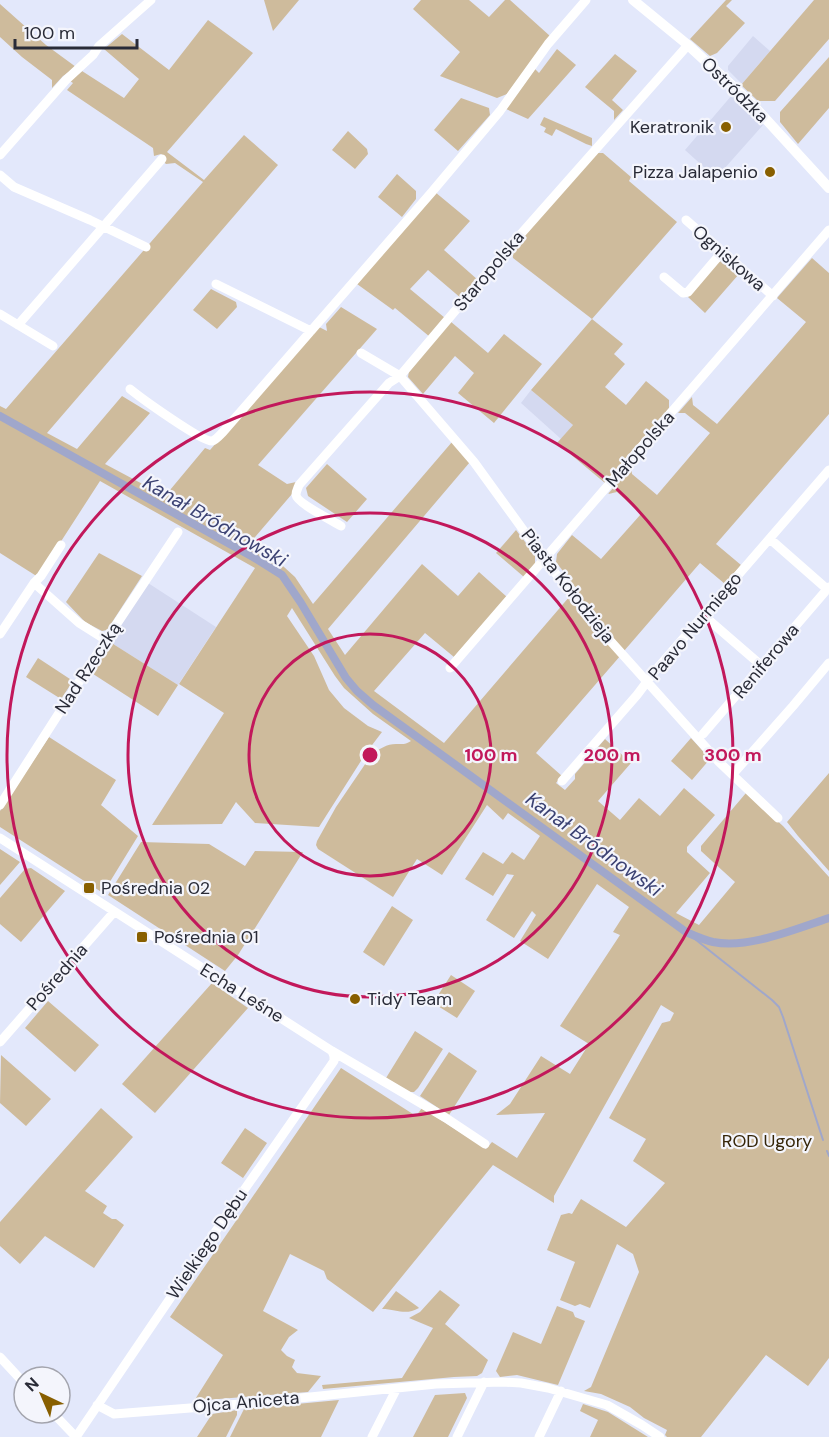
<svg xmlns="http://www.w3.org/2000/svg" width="829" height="1437" font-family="'DM Sans',sans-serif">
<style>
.built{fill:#d4d9f0}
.green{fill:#cebb9c}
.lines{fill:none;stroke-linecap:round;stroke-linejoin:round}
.stream{stroke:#a0a7cb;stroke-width:2}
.canal{stroke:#a0a7cb;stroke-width:8}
.minor{stroke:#fff;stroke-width:9}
.tertiary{stroke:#fff;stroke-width:10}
.ring{fill:none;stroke:#c2185b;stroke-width:3}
.poi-dot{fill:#885f00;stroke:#f4f5fc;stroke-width:2}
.labels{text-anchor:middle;stroke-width:4.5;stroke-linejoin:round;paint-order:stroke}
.street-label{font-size:18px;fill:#292b37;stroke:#f4f5fc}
.poi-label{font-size:18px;fill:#292b37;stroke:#f4f5fc;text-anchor:start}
.park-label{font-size:18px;fill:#362609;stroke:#f4f5fc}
.water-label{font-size:20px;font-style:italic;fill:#3c4273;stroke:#f4f5fc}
.centre{fill:#c2185b;stroke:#f4f5fc;stroke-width:3}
.ring-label{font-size:18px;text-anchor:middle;font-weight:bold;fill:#c2185b;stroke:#f4f5fc;stroke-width:4.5;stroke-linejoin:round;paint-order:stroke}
</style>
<rect width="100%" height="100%" fill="#e3e8fb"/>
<path class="built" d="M753,36L770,51L742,84L728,70V66Z
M732,95L763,125L716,178L685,150Z
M531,390L573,425L561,439L521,403Z
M148,583L216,627L178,685L110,642Z"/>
<path class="green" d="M264,0H299L273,31Z
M421,0H469L489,17L505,0H510L550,36L507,94L497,98L440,76L460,52L413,9Z
M726,0H732L726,6L745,23L717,53L710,56L690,39Z
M814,0H829V39L775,101H758L741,85Z
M0,4L46,45L76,67L63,76L52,88V80L22,57L0,37Z
M208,20L253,53L167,152L204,180L244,135L278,165L47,433L77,449L122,396L150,413L105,464L165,496L205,448L210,450L319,327L327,331L326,324L341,307L377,329L258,465L287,484L296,482L292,494L250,543L273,557L295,577L313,604L452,442L470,462L328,629L345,655L422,564L458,596L479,572L507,597L454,657L425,633L374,691L444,743L570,596L621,655L536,753L562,776L556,783L565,790L575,779V774L605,739L631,763L598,801L620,820L639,798L660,816L684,788L715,815L687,847V852L710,873L676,913L699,925L735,882L701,851V846L746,793L783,826L829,877V1358L808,1386L766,1355L701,1437H667L665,1435L667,1430L644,1418L630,1407L601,1394L584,1391L591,1387L639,1272L633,1254L617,1244L590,1308L580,1304L575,1306L560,1300L575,1262L547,1250L561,1215L569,1213L572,1214L581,1199L626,1227L665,1183L633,1161L646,1139L609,1118L662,1023L670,1021L674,1013L661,1005L554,1196V1203L493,1165L373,1312L327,1279L324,1271L290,1254L263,1311L298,1330L289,1337L281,1350L287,1356L295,1360L292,1367L297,1373L321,1376L308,1392L194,1401L223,1355L170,1317L341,1068L416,1116L422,1108L486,1149L492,1142L517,1158L545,1113L496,1115L510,1104L541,1056L570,1074L589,1044L560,1026L620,935L613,932L629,907L597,884L548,959L520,941L536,915L532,911L514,938L486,920L514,875L507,874L493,896L465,879L483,852L503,864L512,852L524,860L540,836L508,813L503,820L487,805L442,875L417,859L393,897L318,849L316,845L317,841L336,807L372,754C379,749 387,744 396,744C403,744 405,745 411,741L373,714L344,688L335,676L292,608L287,616L314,656L329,690L344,708L368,726L382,732L366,753L319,827L255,823L236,802L222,824L152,825L224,713L179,684L255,568L100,481L38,577L0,553V406L6,409L203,182L175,163L166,164L163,161L166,158L161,154L154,156L153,148L67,90L73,83L70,81L82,71L124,98L139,79L104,49L122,34L169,70Z
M557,49L576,65L528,119L506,109L535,69L539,73Z
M615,54L637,71L612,100L623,110L614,120V111L585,87Z
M829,57V108L798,144L780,122V112Z
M461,98L489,108L490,115L458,151L434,130Z
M544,117L592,138V146L586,144L556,129L552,136L544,132L546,128L540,125Z
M348,131L367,149L368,154L355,169L332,150Z
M597,153H603L631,177L629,181L677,222L592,319L623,344L614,354L625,364L605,387L626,405L646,381L669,400V408L605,483L557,443L573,425L531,390L592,319L513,258L512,250Z
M397,174L416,191V199L402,217L378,197Z
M435,192L470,221L444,250L478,280L462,299L428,270L410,289L445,318L430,337L395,308L393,310L357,284Z
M812,258L829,273V414L716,544L741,565L725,584L700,563L624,651L574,592L576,588L556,562L557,554L572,535L601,559L641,514L617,492L608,494L631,467L632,474L657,495L710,433L685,413H678L692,397L693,405L717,424L806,322L777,298Z
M723,261L739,274L705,313L688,297L718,262Z
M211,289L236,302L237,307L217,329L193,310Z
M450,321L488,353L504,334L542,364L494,423L458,393L474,373L455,356L423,394L408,377L409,371Z
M327,464L367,499L347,522L308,496L306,488Z
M516,530L535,555V566L524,577L496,553Z
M99,553L142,576L107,630L102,631L85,622L66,602Z
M110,642L178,685L158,716L90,672Z
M38,658L73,681L61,699L26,677Z
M49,737L116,780L101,805L138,836L103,893L0,827V811Z
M691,738L710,759L692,780L671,761Z
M829,773V871L798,836L787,822Z
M141,842L209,844L245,866L255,851L303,852L238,955L225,971L108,895Z
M0,849L20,862L0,885Z
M31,868L65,891L21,942L0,924V898L25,869Z
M392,906L413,920L384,966L363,952Z
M451,975L475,991L457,1018L433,1003Z
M212,983L248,1008L155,1113L122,1084Z
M48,1001L99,1045L75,1072L25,1028Z
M415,1031L443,1049L418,1088L414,1092H409L386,1078Z
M449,1052L477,1071L449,1115L420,1096Z
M1,1055L51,1099L26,1126L0,1103Z
M101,1108L133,1137L85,1191L107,1206L103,1213L112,1219H116L124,1225L94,1268L45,1236L20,1264L0,1246V1222Z
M245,1128L267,1143L243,1178L221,1163Z
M440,1290L460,1305L445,1324L488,1360L482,1373L477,1376L454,1377L323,1389L322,1385L402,1378L433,1328L409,1318L420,1312Z
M396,1291L418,1307L419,1308C405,1316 397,1309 382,1309Z
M557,1306L573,1312L575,1317L585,1321L558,1385L517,1375L500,1377L496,1371L513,1332L541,1344Z
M465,1393L467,1398L448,1437H413L435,1395Z
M339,1400L321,1437H230L244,1409Z
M583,1404L608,1412L648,1437H590L598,1420L580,1411Z
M237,1410V1415L226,1437H197L212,1414Z"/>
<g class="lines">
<path class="stream" d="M686,932L772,1000L779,1007L783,1017L823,1140
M827,1151L829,1156"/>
<path class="canal" d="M0,416L253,557L282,575L301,603L346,678L357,691L373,705L686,932C695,936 704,940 713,942C749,949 795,929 829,918"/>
<path class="minor" d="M0,155L66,80L93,55L99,46L151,0
M0,175L14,187L90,220L146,247
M686,220L773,296
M664,277L683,293L688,292L722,252
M216,284L311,331
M0,314L53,346
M18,325L162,159
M361,353L400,376L474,462L545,560L597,626L719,762L778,818
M130,389C141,398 202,442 212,441C216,440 220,435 223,432L431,193L500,111L548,44L586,0
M341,526C333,521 297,503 296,495C296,491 298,488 299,485L389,383L400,376L504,253L688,45
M770,539L827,589
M34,583L79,623L106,640
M703,615L762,666
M0,634L34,583L41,576L61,545
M450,668L829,230
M703,734L829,587
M733,774L793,706L829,663
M562,781L637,695L655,671L829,470
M0,805L106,640L178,532
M0,838L332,1051L446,1118L485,1144
M0,1042L114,912
M0,1357L24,1383
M97,1405L114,1414L241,1404L436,1384L502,1382L521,1383L548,1388L607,1405L642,1425L660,1437
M53,1413L76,1437
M76,1437L226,1216L334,1061V1056L332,1051
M372,1437L397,1388
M457,1437L484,1382
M539,1437L561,1391"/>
<path class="tertiary" d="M633,0L688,45L752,104L829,188"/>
</g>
<g class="ring">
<circle cx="370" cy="755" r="121"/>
<circle cx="370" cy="755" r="242"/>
<circle cx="370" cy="755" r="363"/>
</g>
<g class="poi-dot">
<circle cx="726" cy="127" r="6"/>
<circle cx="770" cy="172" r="6"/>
<rect x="83" y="882" width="12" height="12" rx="3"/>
<rect x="136" y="931" width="12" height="12" rx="3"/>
<circle cx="355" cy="999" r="6"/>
</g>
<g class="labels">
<g class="street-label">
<text transform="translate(735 90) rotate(44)" y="6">Ostródzka</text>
<text transform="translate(729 258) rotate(41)" y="6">Ogniskowa</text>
<text transform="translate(489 271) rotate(-50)" y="6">Staropolska</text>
<text transform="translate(640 449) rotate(-49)" y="6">Małopolska</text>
<text transform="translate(568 586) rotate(52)" y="6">Piasta Kołodzieja</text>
<text transform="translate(695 626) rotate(-50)" y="6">Paavo Nurmiego</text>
<text transform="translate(766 661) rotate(-50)" y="6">Reniferowa</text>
<text transform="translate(88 668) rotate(-57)" y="6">Nad Rzeczką</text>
<text transform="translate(57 977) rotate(-49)" y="6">Pośrednia</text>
<text transform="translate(242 993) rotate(32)" y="6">Echa Leśne</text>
<text transform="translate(207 1244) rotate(-56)" y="6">Wielkiego Dębu</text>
<text transform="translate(246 1402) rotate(-5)" y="6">Ojca Aniceta</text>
</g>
<g class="poi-label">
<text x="714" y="133" text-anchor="end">Keratronik</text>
<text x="758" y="178" text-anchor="end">Pizza Jalapenio</text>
<text x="101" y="894">Pośrednia 02</text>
<text x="154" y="943">Pośrednia 01</text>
<text x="367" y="1005">Tidy Team</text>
</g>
<g class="park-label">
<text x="767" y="1147">ROD Ugory</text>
</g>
<g class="water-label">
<text transform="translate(215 521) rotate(30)" y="7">Kanał Bródnowski</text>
<text transform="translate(594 844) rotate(36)" y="7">Kanał Bródnowski</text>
</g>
</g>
<circle cx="370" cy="755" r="9" class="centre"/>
<g class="ring-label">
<text x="491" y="761">100 m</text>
<text x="612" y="761">200 m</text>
<text x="733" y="761">300 m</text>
</g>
<g transform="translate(42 1395) rotate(316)"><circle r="28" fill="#f4f5fc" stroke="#a3a4ad" stroke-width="1.5"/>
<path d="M0-4.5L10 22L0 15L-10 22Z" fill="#885f00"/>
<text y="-9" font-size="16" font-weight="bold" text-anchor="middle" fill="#292b37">N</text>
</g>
<path d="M15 39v9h122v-9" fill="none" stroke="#292b37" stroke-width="3"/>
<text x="24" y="39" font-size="18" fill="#292b37" stroke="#f4f5fc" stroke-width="4.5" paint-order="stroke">100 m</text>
</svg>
